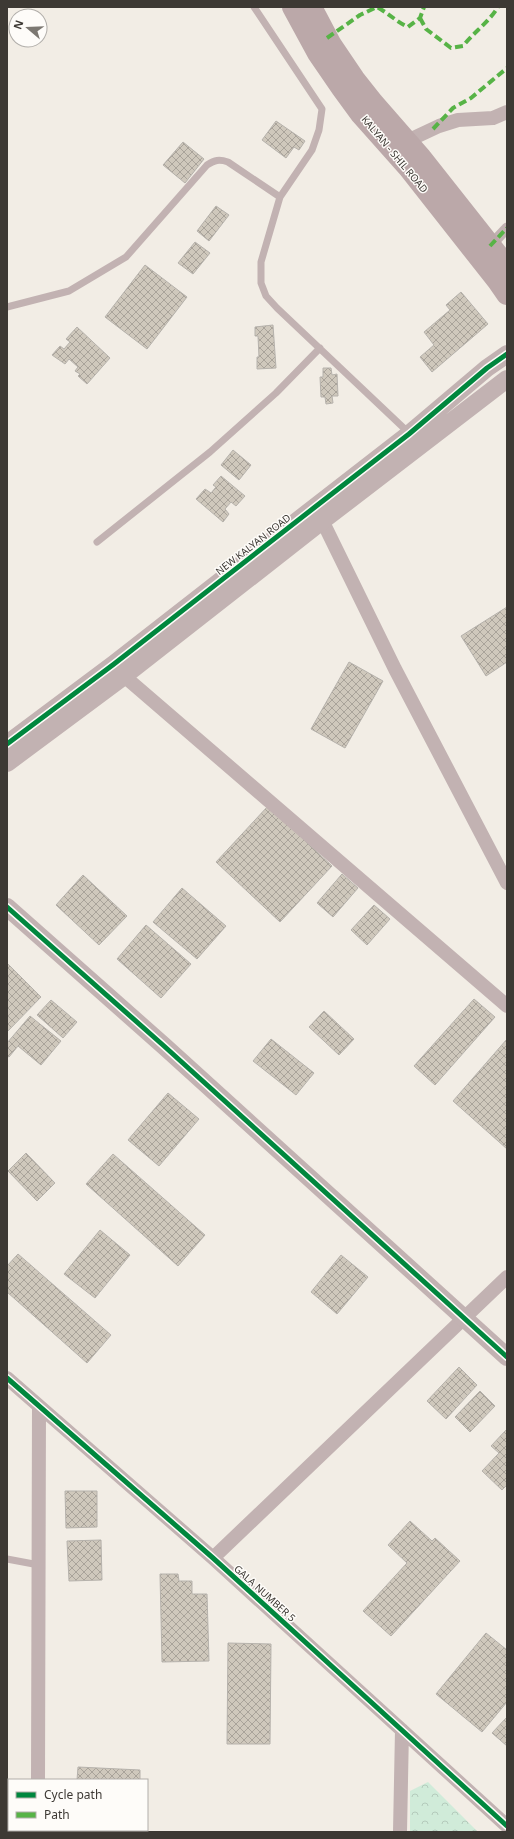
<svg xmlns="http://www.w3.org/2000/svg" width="514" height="1839" font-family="'Noto Sans',sans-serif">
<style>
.forest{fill:url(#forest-crowns)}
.building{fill:url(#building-cross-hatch);stroke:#b6b2ac}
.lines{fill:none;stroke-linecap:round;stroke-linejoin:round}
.service{stroke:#c2b2b2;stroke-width:7}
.pedestrian{stroke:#c2b2b2;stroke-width:11}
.minor{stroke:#c2b2b2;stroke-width:14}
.tertiary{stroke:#c2b2b2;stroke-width:18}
.primary{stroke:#bba8a9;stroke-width:22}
.quiet{stroke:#57b346;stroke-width:4;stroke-dasharray:8 4;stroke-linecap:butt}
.cycleway-casing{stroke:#fefcf9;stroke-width:8}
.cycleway{stroke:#00873e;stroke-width:5}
.labels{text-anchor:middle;stroke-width:3;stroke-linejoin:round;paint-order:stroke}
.street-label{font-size:10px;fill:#3d3934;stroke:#fefcf9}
</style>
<defs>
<pattern id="forest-crowns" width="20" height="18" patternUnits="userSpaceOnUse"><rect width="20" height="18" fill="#d0ebd9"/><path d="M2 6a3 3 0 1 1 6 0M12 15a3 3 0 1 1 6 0" fill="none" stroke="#b4cabb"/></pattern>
<pattern id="building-cross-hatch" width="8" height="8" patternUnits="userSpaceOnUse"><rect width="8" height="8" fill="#cfc8bc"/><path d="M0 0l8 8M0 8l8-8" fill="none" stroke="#a9a39a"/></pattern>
</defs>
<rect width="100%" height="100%" fill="#f2ede5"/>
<path class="forest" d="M428,1782L478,1832H410V1791Z"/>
<path class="building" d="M276,121L305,141L299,150L294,147L286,158L262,140Z
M183,142L204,159L185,183L163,165Z
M216,206L229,215L209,241L197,231Z
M195,242L210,253L193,274L178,263Z
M145,265L187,297L147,349L105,317Z
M461,292L488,324L432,372L420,357L434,345L424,332L450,310L446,305Z
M273,325L276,368L257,369V357H259L258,336H255V327Z
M77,327L110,358L87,384L78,376L80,374L75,371L78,367L69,359L65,364L52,355L60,346L64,349L70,342L66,339Z
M323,368H331L332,375L337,374L338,396H332L333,403L326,404L325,397H321L320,377H323Z
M233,450L251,465L239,480L221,465Z
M221,476L245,496L236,506L231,502L225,509L229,514L223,522L196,499L205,489L211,493L216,487L213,485Z
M507,607V662L486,676L461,636Z
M349,662L383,681L345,748L311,729Z
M268,806L332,866L280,922L216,862Z
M342,874L358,888L333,917L317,903Z
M83,875L127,916L99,945L56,905Z
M182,888L226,926L197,959L153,922Z
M374,905L390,919L367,945L351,930Z
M146,925L191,964L161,998L117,959Z
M7,963L41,997L7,1032Z
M474,999L495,1017L435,1085L414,1066Z
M51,1000L77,1022L63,1038L37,1015Z
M324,1011L354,1039L339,1055L309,1027Z
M30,1016L61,1041L41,1065L18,1046L9,1057L7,1056V1043Z
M271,1039L314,1073L296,1095L253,1061Z
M507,1039V1149L453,1101Z
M168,1093L199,1119L159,1166L128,1140Z
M26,1153L55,1183L37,1201L8,1171Z
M113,1154L205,1235L178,1266L86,1184Z
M100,1230L130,1255L95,1298L64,1274Z
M18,1254L111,1335L87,1363L7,1292V1266Z
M341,1255L368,1277L337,1314L311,1292Z
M459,1367L477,1385L446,1419L427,1401Z
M480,1391L495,1406L470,1432L455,1417Z
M507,1429V1485L502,1490L482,1471L499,1453L491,1446Z
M65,1491H97V1527L66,1528Z
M410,1521L432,1541L435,1538L460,1561L391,1636L363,1611L407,1563L388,1545Z
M101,1540L102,1580L69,1581L67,1541Z
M160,1574H178L179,1581H192V1594H207L209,1661L162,1662Z
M486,1633L507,1650V1702L482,1732L436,1694Z
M228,1643L271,1644L270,1744H227Z
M507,1717V1746L492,1733Z
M78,1767L140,1770V1780H77Z
M69,1830H133V1832H69Z"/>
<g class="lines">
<path class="service" d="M254,7L322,109L319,130L312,150L280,197L261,262V283L266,296L277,308L409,433
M7,307L69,291L126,257L207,165C215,160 219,159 228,162L280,197
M97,542L210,452L276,393L320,348
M7,1559L39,1565"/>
<path class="pedestrian" d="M490,246L507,228"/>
<path class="minor" d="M407,141L439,126L458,120L493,118L507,112
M318,512L395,669L507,883
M124,676L507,1006
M7,1378L213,1558L507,1826
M213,1558L507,1277
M38,1780L39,1407
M38,1832V1830
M400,1832L402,1730"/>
<path class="tertiary" d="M7,744L114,664L315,507L409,434L487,368L507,354
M7,763L124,676L322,521L507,379
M7,907L164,1046L507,1357"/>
<path class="primary" d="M293,7L318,53L342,88L361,114L409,168L498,281L507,294
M311,7L331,45L354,79L373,103L421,158L507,267"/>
<path class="quiet" d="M420,18L426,29L451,48L463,46C474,32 489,22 498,7
M327,38L360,15L377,7C388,13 397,22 408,27L420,18L424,7
M433,129L453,108L471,98L507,68
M490,246L507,228"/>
<defs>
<path id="cycleway" d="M7,744L114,664L315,507L409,434L487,368L507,354
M7,907L164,1046L507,1357
M7,1378L213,1558L507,1826"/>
</defs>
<use href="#cycleway" class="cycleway-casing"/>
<use href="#cycleway" class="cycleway"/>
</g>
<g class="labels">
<g class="street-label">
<text transform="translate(395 154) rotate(50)" y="4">KALYAN - SHIL ROAD</text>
<text transform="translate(253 544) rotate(-38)" y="4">NEW KALYAN ROAD</text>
<text transform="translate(265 1593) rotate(42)" y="4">GALA NUMBER 5</text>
</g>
</g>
<rect width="514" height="1839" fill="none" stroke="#3d3934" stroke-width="16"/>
<rect x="8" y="1779" width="140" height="52" fill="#fefcf9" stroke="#b1aeaa"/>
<rect x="16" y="1792" width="20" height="6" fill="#00873e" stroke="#b1aeaa"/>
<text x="44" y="1799" font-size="12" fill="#3d3934">Cycle path</text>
<rect x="16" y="1812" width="20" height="6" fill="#57b346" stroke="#b1aeaa"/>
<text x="44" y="1819" font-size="12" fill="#3d3934">Path</text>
<g transform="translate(28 28) rotate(289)"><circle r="19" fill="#fefcf9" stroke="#b1aeaa"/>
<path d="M0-3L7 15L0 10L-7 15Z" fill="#7c7872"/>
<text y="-6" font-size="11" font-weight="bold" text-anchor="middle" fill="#3d3934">N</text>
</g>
</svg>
